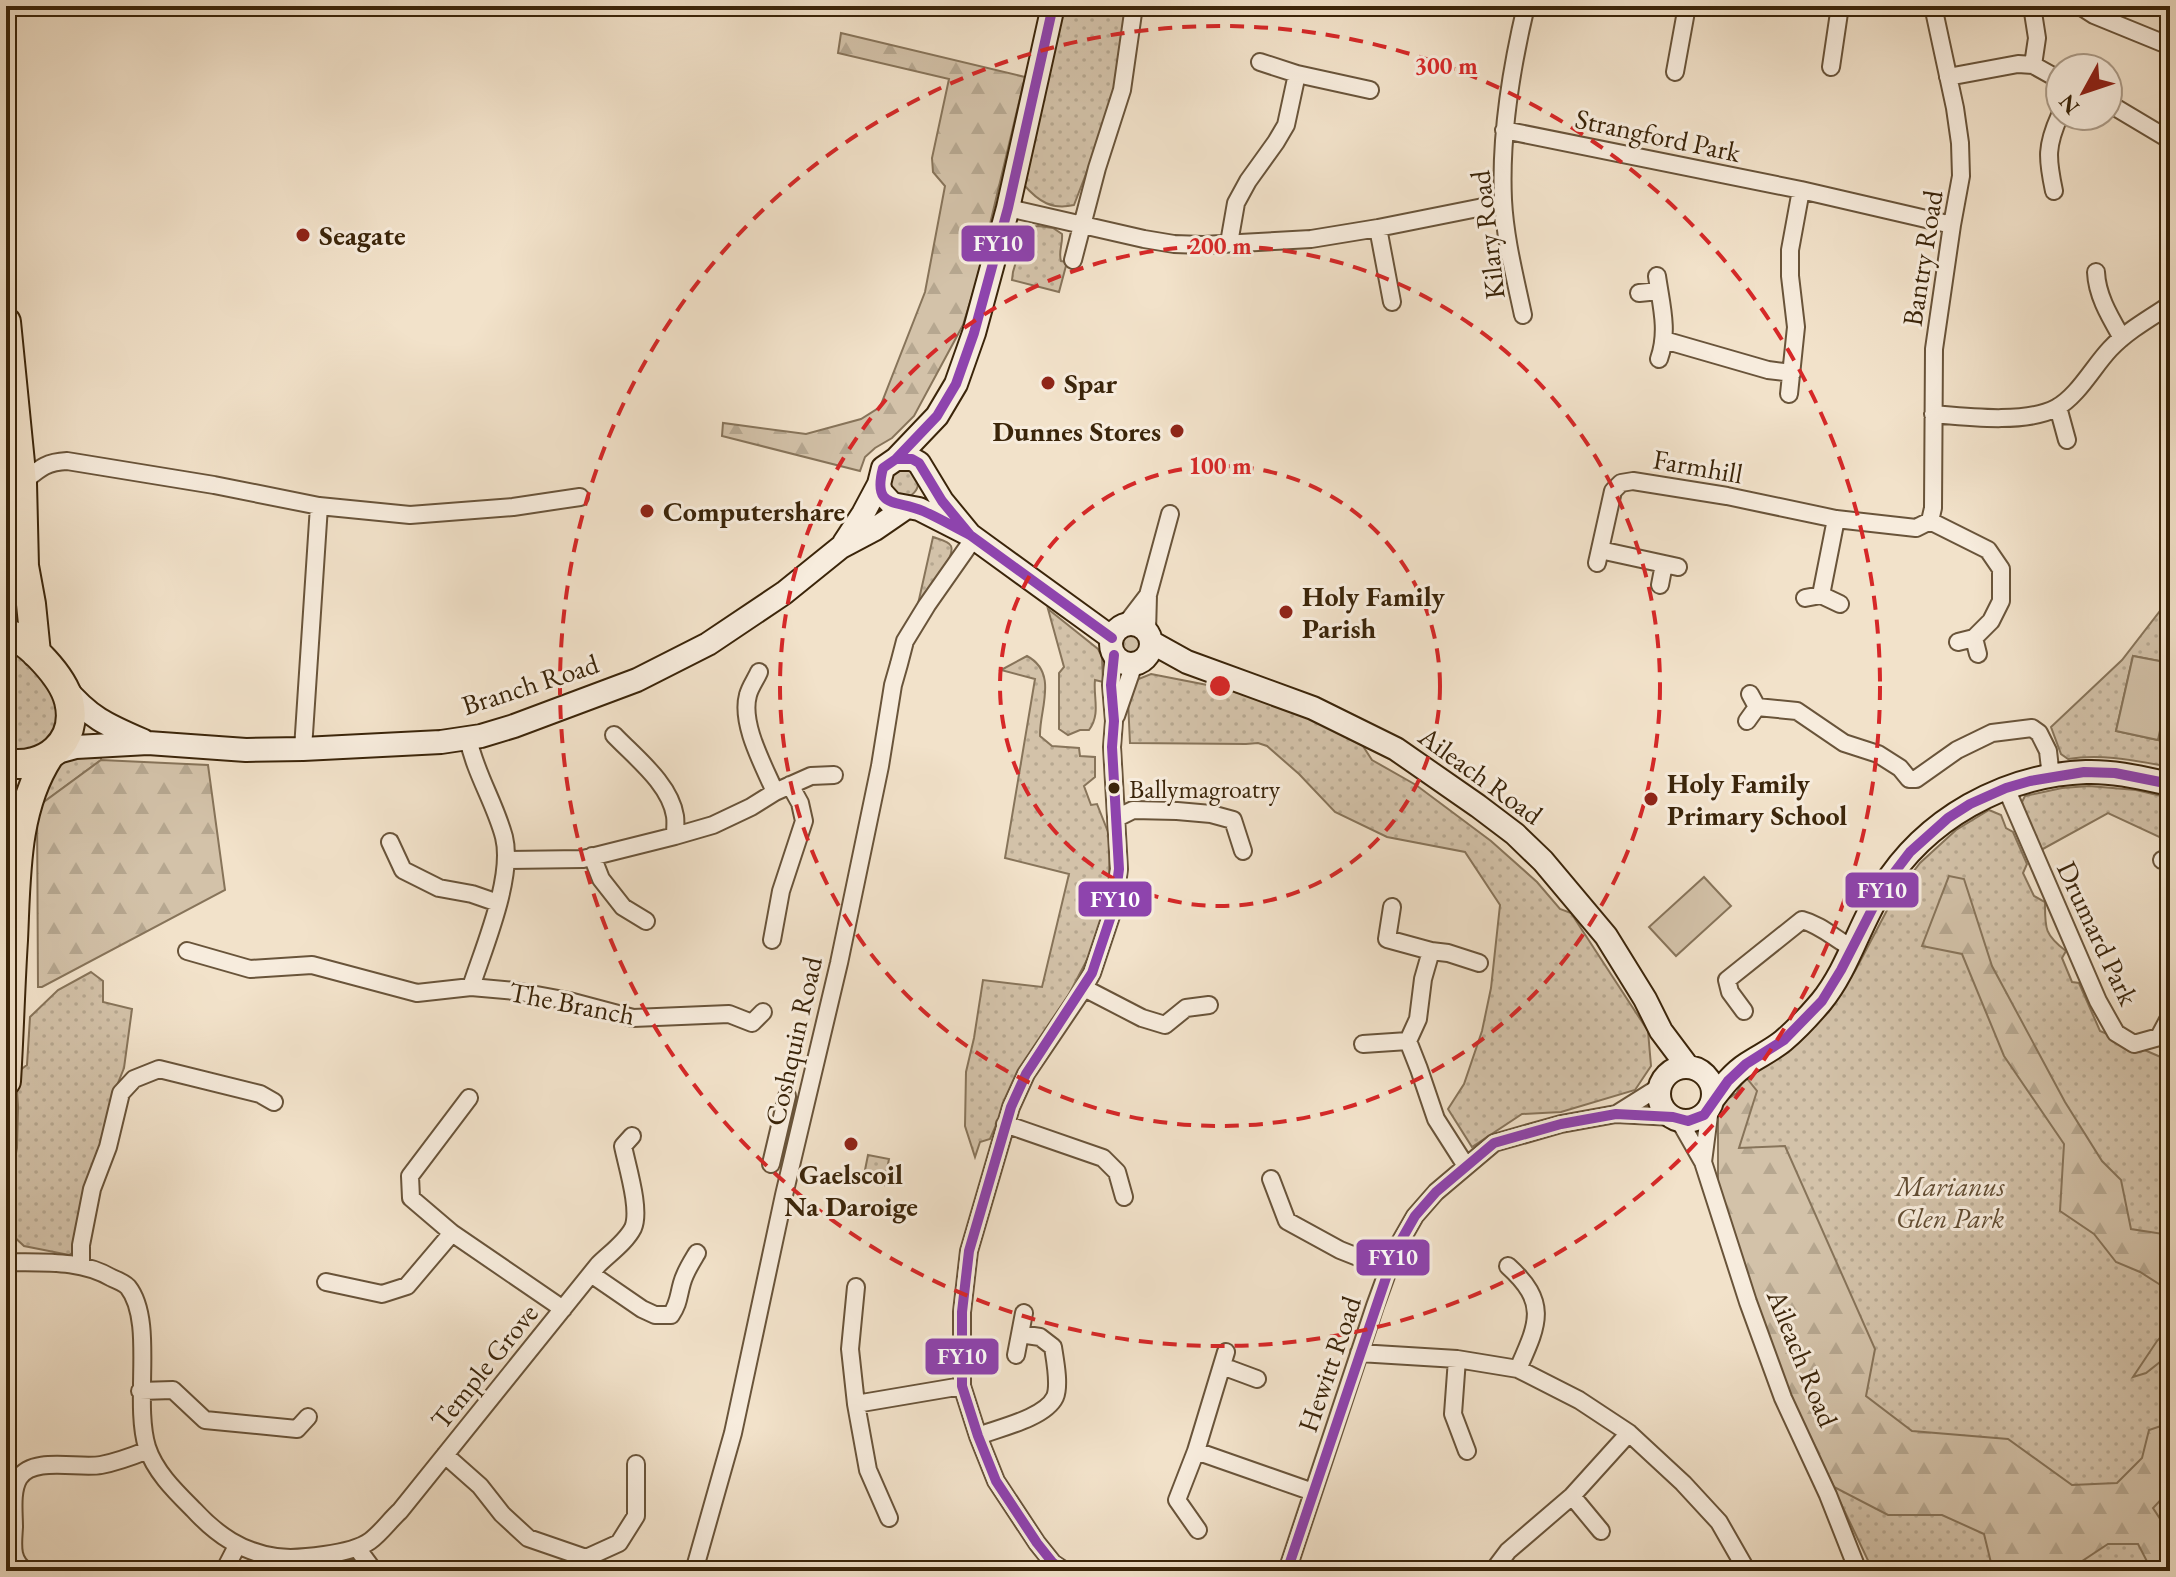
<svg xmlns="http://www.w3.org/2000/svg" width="2176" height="1577" font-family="'EB Garamond',serif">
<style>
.grass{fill:url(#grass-dots);stroke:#87745a;stroke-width:2}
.forest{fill:url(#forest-firs);stroke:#87745a;stroke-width:2}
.garden{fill:#d3c2a9;stroke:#87745a;stroke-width:2}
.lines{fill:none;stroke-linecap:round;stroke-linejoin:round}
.street-casing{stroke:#69543a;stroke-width:20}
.secondary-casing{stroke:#3b250a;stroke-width:26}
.highway-casing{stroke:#3b250a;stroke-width:32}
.street{stroke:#f7ecdd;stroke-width:16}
.secondary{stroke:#f7ecdd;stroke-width:22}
.highway{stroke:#f2e2ca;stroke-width:28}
.bus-1-casing{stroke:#f7ecdd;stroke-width:16}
.bus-1{stroke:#8e44ad;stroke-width:10}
.ring{fill:none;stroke:#d62828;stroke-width:4;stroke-dasharray:14 10}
.poi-dot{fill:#8f2418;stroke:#f7ecdd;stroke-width:3}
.bus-dot{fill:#3b250a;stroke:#f7ecdd;stroke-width:3}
.labels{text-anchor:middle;stroke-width:6;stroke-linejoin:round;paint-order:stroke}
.bus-label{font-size:26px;fill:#3b250a;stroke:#f7ecdd;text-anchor:start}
.street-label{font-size:28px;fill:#3b250a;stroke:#f7ecdd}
.poi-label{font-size:28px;font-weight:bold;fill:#3b250a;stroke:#f7ecdd;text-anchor:start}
.park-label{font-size:28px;font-style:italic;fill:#614c32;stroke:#f7ecdd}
.centre{fill:#d62828;stroke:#f7ecdd;stroke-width:4}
.ring-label{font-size:24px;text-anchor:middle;font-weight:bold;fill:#d62828;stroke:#f7ecdd;stroke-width:6;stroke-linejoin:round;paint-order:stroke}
.line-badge{stroke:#f7ecdd;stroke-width:3}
.badge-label{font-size:22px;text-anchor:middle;font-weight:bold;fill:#fff}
</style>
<defs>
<pattern id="grass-dots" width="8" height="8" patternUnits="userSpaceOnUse" patternTransform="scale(2)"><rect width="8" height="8" fill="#d3c2a9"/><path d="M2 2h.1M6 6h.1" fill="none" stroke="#b6a790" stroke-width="1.8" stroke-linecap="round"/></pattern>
<pattern id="forest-firs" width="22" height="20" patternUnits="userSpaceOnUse" patternTransform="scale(2)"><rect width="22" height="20" fill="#d3c2a9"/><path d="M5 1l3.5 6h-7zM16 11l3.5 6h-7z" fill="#b6a790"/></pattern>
</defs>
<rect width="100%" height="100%" fill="#f2e2ca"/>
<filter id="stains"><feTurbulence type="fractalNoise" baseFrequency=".0025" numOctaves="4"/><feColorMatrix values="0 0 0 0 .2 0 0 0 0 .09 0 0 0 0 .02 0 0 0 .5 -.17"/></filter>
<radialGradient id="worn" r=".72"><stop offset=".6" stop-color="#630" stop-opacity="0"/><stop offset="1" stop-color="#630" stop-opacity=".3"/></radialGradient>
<path class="grass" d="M1064,6H1128L1114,89L1096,148L1074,205C1052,210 1039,202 1024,185L1060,18Z
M1038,226L1053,228L1062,234C1063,244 1058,252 1061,261L1067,262L1059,292L1012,280L1013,272L1026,228Z
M890 483a14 14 0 1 1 28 0a14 14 0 1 1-28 0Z
M933,537C938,539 949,541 951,546C956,559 926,593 918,604Z
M2170,598V663L2133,656L2116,731L2158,740L2170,684V767C2137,761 2102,753 2068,759L2061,754L2051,727L2122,660Z
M1048,609L1098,649L1102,656L1103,682L1095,680C1093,697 1101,714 1089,730H1080L1068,735L1059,729V673L1064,667Z
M1117 644a14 14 0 1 1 28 0a14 14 0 1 1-28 0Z
M6,643C17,649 44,677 51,688C62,709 60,738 38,750C30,754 15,752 6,752Z
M1027,656C1059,673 1039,710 1040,736L1052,746L1079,748L1080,756L1095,757V777L1084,786L1091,805L1097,804L1110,837L1109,884L1113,890L1089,956L1067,998L1033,1049L1017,1077L990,1139L980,1142L975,1157L965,1126L966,1072L974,1038L983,980L1042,987L1069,874L1005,858L1035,679L1001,670Z
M1151,674L1233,690L1297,713L1361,743L1372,760L1416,785L1491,841L1537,882L1560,909L1571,913L1648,1031L1651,1066L1635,1090L1561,1112L1522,1114L1472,1147L1448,1109L1464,1084L1482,1031L1491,988L1500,905L1465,852L1387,837L1335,812L1299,774L1267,746L1258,743L1246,744L1130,743L1128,701L1136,680Z
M101,753V760L37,807C45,787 51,764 75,757C83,754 93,754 101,753Z
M2089,786L2136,790L2170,798V842L2108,813L2041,850L2025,814L2022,802L2025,796L2062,788Z
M1989,810L2001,815L2006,828L2013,832L2027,864L2023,873L2034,896L2045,902C2045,928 2044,934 2066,951L2062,958L2072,982L2079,983L2100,1031L2170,1061V1571H1873L1789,1394L1718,1105L1737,1093L1745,1076L1799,1042L1831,1008L1855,971L1894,897L1920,863L1956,830Z
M91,972L103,981V1002L132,1009L124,1068L118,1083L78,1249L69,1255L24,1246L10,1233V1185L17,1148L18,1107L16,1073L27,1065L30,1017L58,990Z
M868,1155L889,1159L884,1185L863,1180Z"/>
<path class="forest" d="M841,33L1025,77L976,283L963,325L914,416L892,438L875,448L865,457L860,471L722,436L723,423L806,434L861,419L880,407L925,292L945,186L933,172L932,158L949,79L838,53Z
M101,760L208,765L225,890L42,987H38L37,807Z
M1949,876L1964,879L1992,966L2065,1102L2102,1161L2121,1180L2131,1229L2170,1235V1291L2140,1272L2116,1262L2094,1234L2060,1211L2064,1144L2004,1056L1962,954L1922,946Z
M1745,1076L1757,1091L1739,1148L1785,1146L1875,1349L1866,1396L1912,1431L2008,1439L2072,1485L2117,1483L2142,1458L2149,1430L2170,1423V1490L2153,1508L2170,1534V1570L2152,1571L2138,1544H2108L2067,1571H1993L1984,1534L1942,1515H1888L1834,1487L1789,1394L1718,1192V1105L1737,1093Z
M2170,1327V1354L2146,1373L2133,1377L2157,1341Z"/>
<path class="garden" d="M2133,656L2170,663V684L2158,740L2116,731Z
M1704,877L1731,906L1676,956L1649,927Z"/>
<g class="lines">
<defs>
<path id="street" d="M2032,6L2037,38L2033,65
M2080,6L2094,15L2170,46
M1831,67L1840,6
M1675,72L1687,6
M1297,74L1370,90
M1948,77L2018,64L2033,65L2060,80
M2108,103L2170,140
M1504,130L1801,190L1952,225
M2054,191C2047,158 2046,146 2060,115
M1008,208L1144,239L1174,244L1203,245L1311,239L1378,228L1503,203
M1378,228L1392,302
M1229,243L1236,203L1248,181L1276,142L1286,125L1297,74L1260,62
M1073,260L1097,168L1122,90L1134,6
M2096,272C2097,296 2110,317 2122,338
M1657,276C1661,304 1669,331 1659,359
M1639,293L1659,291
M1523,315C1515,277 1505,239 1503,200C1500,135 1511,69 1526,6
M1664,340L1768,370L1792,373
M1789,394L1796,327L1790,276V250L1801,190
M2058,407L2067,440
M1933,414C1967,417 2026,424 2056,408C2078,396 2093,367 2110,349C2127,331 2150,318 2170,305
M22,483C39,469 45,462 67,461L214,485L319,506L410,515L513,507L580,497
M1930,521L1933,508L1934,349L1952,225L1961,176L1960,143L1955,108L1933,6
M1930,521L1988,550L2001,569V601L1991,621L1974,638L1958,642
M1600,550L1678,567
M1597,563L1613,491L1621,483L1633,481L1727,496L1836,519L1916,528L1930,521
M1660,585L1664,564
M1821,595L1836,519
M1805,598L1821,595L1840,604
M1125,625L1148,595
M1147,632L1148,595L1170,514
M1974,638L1978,654
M759,672C756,679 750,687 748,695C740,724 764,766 775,792
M1757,707L1797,711L1844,743L1878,754L1900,768L1909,779H1916L1957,750L1992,733L2032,728L2039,733L2048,751L2051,777
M1116,716L1134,664
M1747,721L1757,707L1750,694
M614,735C636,758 670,784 675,816C676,822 675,829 675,836
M303,749L319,506
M2006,788L2098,1001L2116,1033L2134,1044L2159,1037L2170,1016
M1117,818L1133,810L1177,811L1211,814L1233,820L1243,851
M390,842L403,870L439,888L472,894L498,903
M592,856L601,879L623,907L646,921
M506,860L583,859L675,836L713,825L751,807L775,792L811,776L834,775
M2162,860L2170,861
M1392,907L1387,939L1431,951L1423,979L1418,1019L1408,1041L1419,1069L1436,1119L1466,1166
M772,940L781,891L804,821L800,803L790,785
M187,951L250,969L312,965L417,993L471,987C484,947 514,877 504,837C495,803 475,773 468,738
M1431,951L1448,953L1479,963
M471,987L515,991L569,1001L633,1018L729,1014L752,1023L763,1012
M1084,988L1142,1018L1165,1025L1186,1008L1209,1005
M1744,1011L1730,992L1727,980L1802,920C1821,925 1835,939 1852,948
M1363,1044L1408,1041
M469,1098L410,1176L411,1198L452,1233L563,1309
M1618,1113L1661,1086
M1679,1120L1703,1162L1748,1302L1783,1398L1828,1495L1858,1571
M1005,1124L1103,1158L1117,1172L1124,1197
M1703,1162L1710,1108
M771,1164L787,1096
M1271,1179L1287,1221L1340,1250L1388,1269
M6,1262C42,1263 80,1259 112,1278C117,1280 124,1283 128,1287C155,1321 133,1401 147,1447C155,1472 176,1492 194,1510C217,1535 242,1552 276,1557C298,1560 352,1554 370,1541C381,1533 390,1520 400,1511L598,1265C609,1254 626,1242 633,1228C641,1210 627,1166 623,1146L632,1136
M81,1265V1245L92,1189L108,1147L121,1093L134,1079L159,1069L260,1094L274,1102
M1508,1266C1549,1303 1538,1324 1518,1369
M591,1274L642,1309L655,1315H671C679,1303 678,1297 682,1283C685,1272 691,1263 697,1253
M326,1282L382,1294L407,1286L452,1233
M856,1287L850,1349L856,1404L962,1386
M1226,1352L1196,1451L1313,1492
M1359,1353L1457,1359L1518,1369L1579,1400L1629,1433L1683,1483L1719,1522L1747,1571
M1016,1355L1024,1313
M1457,1359L1453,1414L1467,1451
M1222,1366L1257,1379
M140,1391L173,1390L205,1420L297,1429L308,1417
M856,1404L868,1470L889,1518
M978,1436C999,1428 1045,1418 1055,1397C1060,1385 1055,1360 1053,1347L1040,1337L1020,1334
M1196,1451L1177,1500L1198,1530
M445,1455L480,1486L502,1514L528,1538L586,1558L619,1543L636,1516V1464
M1572,1496L1601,1531
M357,1548L374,1571
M26,1571C10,1560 13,1545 14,1527C14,1513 11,1491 19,1478C33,1456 78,1469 101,1465C117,1462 133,1456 148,1450
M224,1571L237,1546
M694,1571L733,1433L784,1195L839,963L880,766L893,685L899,664L905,641L927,605L974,538
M1065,1571L1053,1563L1037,1543L996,1481L978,1436L962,1386V1312L969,1251L1011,1107L1026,1074L1084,988L1092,973L1114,907L1119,869L1112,747L1114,721L1111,685L1114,655
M1287,1571L1375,1306L1395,1251L1415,1216L1436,1192L1494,1143L1561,1124L1616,1114L1673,1117
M1493,1571L1508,1551L1572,1496L1629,1433"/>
<path id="secondary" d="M896,459L937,416L956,384L974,333L1008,208L1053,6
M970,535L942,501L919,463L912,459H896L883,468L879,484L881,492L892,504L919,509L970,535L1112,638
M844,543L863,514L879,484
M1111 644a20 20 0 1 1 40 0a20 20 0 1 1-40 0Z
M1151,642L1187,662L1313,708L1396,749L1478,806L1515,834L1543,861L1606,936L1645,999L1661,1031L1688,1067
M64,687C90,718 107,725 144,741
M54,753L76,747L148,743L246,750L303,749L441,742L481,736L514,726L637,680L708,644L784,593L841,547L875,529L907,507
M1659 1094a27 27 0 1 1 54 0a27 27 0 1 1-54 0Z
M1713,1099C1723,1086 1733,1073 1747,1064C1759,1056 1772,1050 1783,1041C1796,1030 1810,1015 1821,1002C1848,969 1859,925 1882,889C1925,819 2004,775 2086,772C2114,771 2142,778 2170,784"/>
<path id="highway" d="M6,322L22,483L24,566L31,604L36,653
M6,633C29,640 63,677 69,701C79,742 45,770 6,763
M6,800L10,843
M6,1081C9,1034 10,987 13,940C16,878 14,810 49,756"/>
</defs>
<use href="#street" class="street-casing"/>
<use href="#secondary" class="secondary-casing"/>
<use href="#highway" class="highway-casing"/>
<use href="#street" class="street"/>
<use href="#secondary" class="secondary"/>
<use href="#highway" class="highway"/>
<defs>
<path id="bus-1" d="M896,459L937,416L956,384L974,333L1008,208L1053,6
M896,459H912L919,463L942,501L970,535C954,527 939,518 923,511C897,499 872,510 883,468Z
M970,535L1112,638
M1065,1571L1053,1563L1037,1543L996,1481L978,1436L962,1386V1312L969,1251L1011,1107L1026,1074L1092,973L1114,907L1119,869L1112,747L1114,721L1111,685L1114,655
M1287,1571L1395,1251L1415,1216L1436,1192L1494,1143L1561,1124L1616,1114L1673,1117L1688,1121L1704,1115L1728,1081L1746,1064L1784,1040L1822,1001L1841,970L1884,886L1910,852L1948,818L1970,804L2006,788L2030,781L2084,772L2115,773L2170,784"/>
</defs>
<use href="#bus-1" class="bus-1-casing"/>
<use href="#bus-1" class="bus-1"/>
</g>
<g class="ring">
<circle cx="1220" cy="686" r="220"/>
<circle cx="1220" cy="686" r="440"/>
<circle cx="1220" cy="686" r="660"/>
</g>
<g class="poi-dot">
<circle cx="303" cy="235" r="8"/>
<circle cx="1048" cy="383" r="8"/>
<circle cx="1177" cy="431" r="8"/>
<circle cx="647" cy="511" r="8"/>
<circle cx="1286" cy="612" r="8"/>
<circle cx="1651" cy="799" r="8"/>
<circle cx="851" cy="1144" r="8"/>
</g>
<circle class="bus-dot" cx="1114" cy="788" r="7"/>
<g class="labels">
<g class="bus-label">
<text x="1129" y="798">Ballymagroatry</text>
</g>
<g class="street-label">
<text transform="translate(1658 135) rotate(12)" y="10">Strangford Park</text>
<text transform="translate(1487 235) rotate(-97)" y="10">Kilary Road</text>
<text transform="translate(1922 258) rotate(-81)" y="10">Bantry Road</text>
<text transform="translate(1698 466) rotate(10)" y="10">Farmhill</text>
<text transform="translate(530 684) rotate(-18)" y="10">Branch Road</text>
<text transform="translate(1481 775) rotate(36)" y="10">Aileach Road</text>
<text transform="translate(2098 933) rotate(65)" y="10">Drumard Park</text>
<text transform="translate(572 1003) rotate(11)" y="10">The Branch</text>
<text transform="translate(793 1041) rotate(-77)" y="10">Coshquin Road</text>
<text transform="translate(1803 1358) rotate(68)" y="10">Aileach Road</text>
<text transform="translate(1329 1364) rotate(-71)" y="10">Hewitt Road</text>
<text transform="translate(484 1366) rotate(-51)" y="10">Temple Grove</text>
</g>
<g class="poi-label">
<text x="319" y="245">Seagate</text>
<text x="1064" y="393">Spar</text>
<text x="1161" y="441" text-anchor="end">Dunnes Stores</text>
<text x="663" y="521">Computershare</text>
<text x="1302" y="606">Holy Family<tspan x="1302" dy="32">Parish</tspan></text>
<text x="1667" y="793">Holy Family<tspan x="1667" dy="32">Primary School</tspan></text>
<text x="851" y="1184" text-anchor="middle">Gaelscoil<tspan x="851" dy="32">Na Daroige</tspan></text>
</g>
<g class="park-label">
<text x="1950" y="1196">Marianus<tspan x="1950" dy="32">Glen Park</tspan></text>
</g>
</g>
<circle cx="1220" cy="686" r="12" class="centre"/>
<g class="ring-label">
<text x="1446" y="74">300 m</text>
<text x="1220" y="254">200 m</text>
<text x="1220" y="474">100 m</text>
</g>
<g class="line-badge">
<rect x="960" y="224" width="76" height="39" rx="8" fill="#8e44ad"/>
<rect x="1844" y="871" width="76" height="38" rx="8" fill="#8e44ad"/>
<rect x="1077" y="880" width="76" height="38" rx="8" fill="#8e44ad"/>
<rect x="1355" y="1238" width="76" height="39" rx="8" fill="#8e44ad"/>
<rect x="924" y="1337" width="76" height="39" rx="8" fill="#8e44ad"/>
</g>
<g class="badge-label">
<text x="998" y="251">FY10</text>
<text x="1882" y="898">FY10</text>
<text x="1115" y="907">FY10</text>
<text x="1393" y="1265">FY10</text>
<text x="962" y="1364">FY10</text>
</g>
<rect width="2176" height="1577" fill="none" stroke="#f2e2ca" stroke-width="32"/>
<rect x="8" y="8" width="2160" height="1561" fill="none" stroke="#3b250a" stroke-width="4"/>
<rect x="16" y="16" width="2144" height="1545" fill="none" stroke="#3b250a" stroke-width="2"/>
<g transform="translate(2084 92) rotate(230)"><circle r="38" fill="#f7ecdd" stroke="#ac9c89" stroke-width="2"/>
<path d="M0-6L14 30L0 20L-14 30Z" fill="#8f2418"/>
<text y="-12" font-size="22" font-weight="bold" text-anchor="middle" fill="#3b250a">N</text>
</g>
<rect width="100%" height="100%" filter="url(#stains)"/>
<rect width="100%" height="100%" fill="url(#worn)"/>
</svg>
